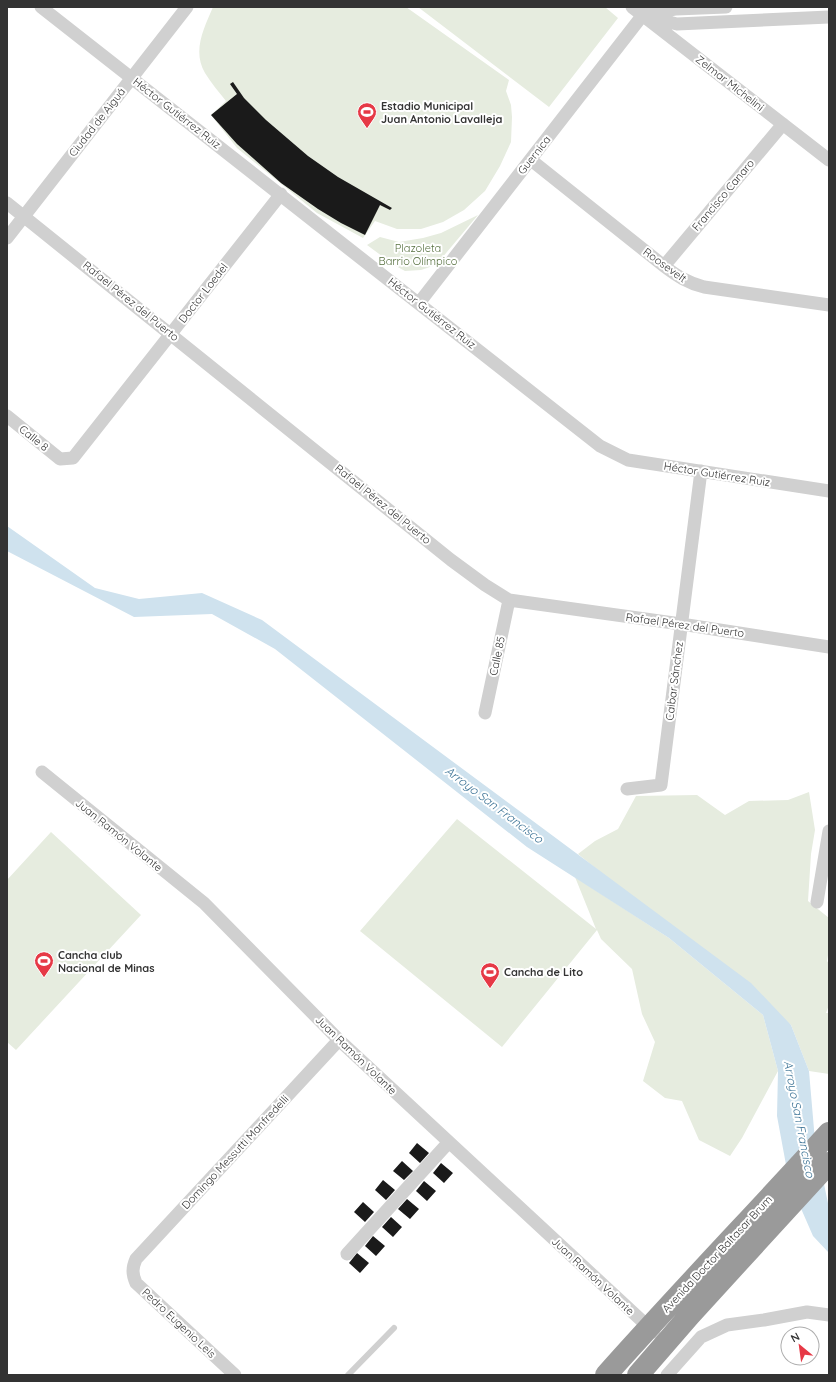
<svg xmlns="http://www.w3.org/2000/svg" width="836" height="1382" font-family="Quicksand,sans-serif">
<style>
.green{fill:#e6ecdf}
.water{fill:#cfe2ee}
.building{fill:#1a1a1a}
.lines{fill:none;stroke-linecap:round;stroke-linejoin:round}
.lane{stroke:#d0d0d0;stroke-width:6}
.street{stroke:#d0d0d0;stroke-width:13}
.highway{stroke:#9a9a9a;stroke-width:22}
.labels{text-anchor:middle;stroke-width:4;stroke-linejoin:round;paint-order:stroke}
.street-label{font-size:11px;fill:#333;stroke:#fff}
.poi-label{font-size:11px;font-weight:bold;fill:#333;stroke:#fff;text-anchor:start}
.park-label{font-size:11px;fill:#56703f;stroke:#fff}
.water-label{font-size:12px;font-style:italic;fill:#3f7597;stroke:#fff}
</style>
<rect width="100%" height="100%" fill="#fff"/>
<path class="green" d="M213,7H406L509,80L506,91L511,105L512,117L511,142L500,166L485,191L464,210L443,222L421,229H397L375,221L363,238L317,213L237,148L211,115L226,101C219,92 211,83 205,73C192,51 204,28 213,7Z
M418,7H605L618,18L549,107Z
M478,215L436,265L421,270L405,271L394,265L367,245L380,237L399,242L423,238L441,233Z
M809,792L815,830L811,854L808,901L829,918V949L827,961L829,964V1005L826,1013H829V1074L809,1071L791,1025L578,854L595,841L618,829L636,796L697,795L725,815L749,801L788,800Z
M457,819L596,929L575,877L669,938L763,1015L778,1071L742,1138L730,1156L699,1140L682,1101L665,1098L643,1081L655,1042L642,1014L632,969L601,939L597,930L502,1047L360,931Z
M51,832L141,915L16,1050L7,1042V880Z"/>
<path class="water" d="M7,526L95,588L139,599L202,593L262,620L751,983L791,1025L809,1071L815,1141L829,1208V1253L813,1236L789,1181L777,1116L778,1071L763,1015L669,938L527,847L275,649L212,614L134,617L7,551Z"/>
<path class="building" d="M233,82L244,98L266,120L308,156L338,177L392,208L390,210L380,205L365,235L341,223L318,209L281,183L237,144L211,115L237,94L230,84Z
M417,1143L429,1153L420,1163L409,1153Z
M402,1161L413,1171L404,1180L393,1171Z
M441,1163L453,1173L444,1183L433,1173Z
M383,1180L395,1190L386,1200L375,1190Z
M424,1181L436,1191L427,1201L416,1191Z
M407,1199L419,1209L410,1219L398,1209Z
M363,1202L374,1212L365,1222L354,1212Z
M391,1217L402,1227L393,1237L382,1227Z
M373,1236L385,1246L376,1256L365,1246Z
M357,1253L369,1263L360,1273L349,1263Z"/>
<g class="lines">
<path class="lane" d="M348,1375L394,1328"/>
<path class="street" d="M41,7L600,446L628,460L829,491
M632,7L829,160
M646,15L676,9L726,7
M648,17L677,24L829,17
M531,160L664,266C677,276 688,283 704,287L829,305
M7,203L451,560L485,585L509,600L681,624L829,647
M7,238L187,7
M664,266L783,124
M419,303L649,7
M7,416L60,459L73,458L281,194
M485,713L509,600
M42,772L204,903L339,1040L654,1332
M627,789L661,785L701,471
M817,902L829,831
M347,1254L449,1142
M235,1375L136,1283C132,1274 132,1268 136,1259L339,1040
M667,1375L701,1337L727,1325L764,1320L807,1312L829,1315"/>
<path class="highway" d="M606,1375C679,1293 755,1214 829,1133
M638,1375L690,1315L829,1163"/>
</g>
<defs>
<symbol id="stadium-pin" viewBox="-11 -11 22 30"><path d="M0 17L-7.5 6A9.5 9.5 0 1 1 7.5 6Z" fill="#e63946" stroke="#fff"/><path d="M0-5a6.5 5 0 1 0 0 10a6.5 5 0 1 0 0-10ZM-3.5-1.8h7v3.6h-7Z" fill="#fff"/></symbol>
</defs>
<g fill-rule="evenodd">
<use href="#stadium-pin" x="356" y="101" width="22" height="30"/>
<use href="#stadium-pin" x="33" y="950" width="22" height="30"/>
<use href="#stadium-pin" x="479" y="961" width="22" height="30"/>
</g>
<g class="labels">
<g class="street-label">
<text transform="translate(730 83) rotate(38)" y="4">Zelmar Michelini</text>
<text transform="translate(177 113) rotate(38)" y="4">Héctor Gutiérrez Ruiz</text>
<text transform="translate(97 122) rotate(-52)" y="4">Ciudad de Aiguá</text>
<text transform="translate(534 155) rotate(-52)" y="4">Guernica</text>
<text transform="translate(723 195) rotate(-50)" y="4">Francisco Canaro</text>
<text transform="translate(665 265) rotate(36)" y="4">Roosevelt</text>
<text transform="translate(203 293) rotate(-52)" y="4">Doctor Loedel</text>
<text transform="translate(131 301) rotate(39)" y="4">Rafael Pérez del Puerto</text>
<text transform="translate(432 313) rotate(38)" y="4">Héctor Gutiérrez Ruiz</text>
<text transform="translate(34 438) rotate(39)" y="4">Calle 8</text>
<text transform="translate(717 474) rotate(9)" y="4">Héctor Gutiérrez Ruiz</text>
<text transform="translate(383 504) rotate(39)" y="4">Rafael Pérez del Puerto</text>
<text transform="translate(685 625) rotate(8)" y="4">Rafael Pérez del Puerto</text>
<text transform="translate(497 656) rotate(-78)" y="4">Calle 85</text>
<text transform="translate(674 681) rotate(-83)" y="4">Caibar Sánchez</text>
<text transform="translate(119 835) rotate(39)" y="4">Juan Ramón Volante</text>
<text transform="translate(356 1055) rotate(44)" y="4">Juan Ramón Volante</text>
<text transform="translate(235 1152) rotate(-47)" y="4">Domingo Messutti Manfredelli</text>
<text transform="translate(717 1254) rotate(-47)" y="4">Avenida Doctor Baltasar Brum</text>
<text transform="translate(593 1276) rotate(43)" y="4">Juan Ramón Volante</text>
<text transform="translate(179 1323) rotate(43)" y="4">Pedro Eugenio Leis</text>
</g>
<g class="poi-label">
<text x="381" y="110">Estadio Municipal<tspan x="381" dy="13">Juan Antonio Lavalleja</tspan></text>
<text x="58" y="959">Cancha club<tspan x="58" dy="13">Nacional de Minas</tspan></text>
<text x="504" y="976">Cancha de Lito</text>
</g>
<g class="park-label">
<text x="418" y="252">Plazoleta<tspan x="418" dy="13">Barrio Olímpico</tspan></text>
</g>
<g class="water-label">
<text transform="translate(494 805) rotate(37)" y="4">Arroyo San Francisco</text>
<text transform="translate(799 1119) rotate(79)" y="4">Arroyo San Francisco</text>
</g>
</g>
<rect width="836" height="1382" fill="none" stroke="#333333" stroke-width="16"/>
<g transform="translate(800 1346) rotate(331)"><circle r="19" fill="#ffffff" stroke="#adadad"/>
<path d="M0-3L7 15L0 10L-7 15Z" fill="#e63946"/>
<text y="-6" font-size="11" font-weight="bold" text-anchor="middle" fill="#333333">N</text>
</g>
</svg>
